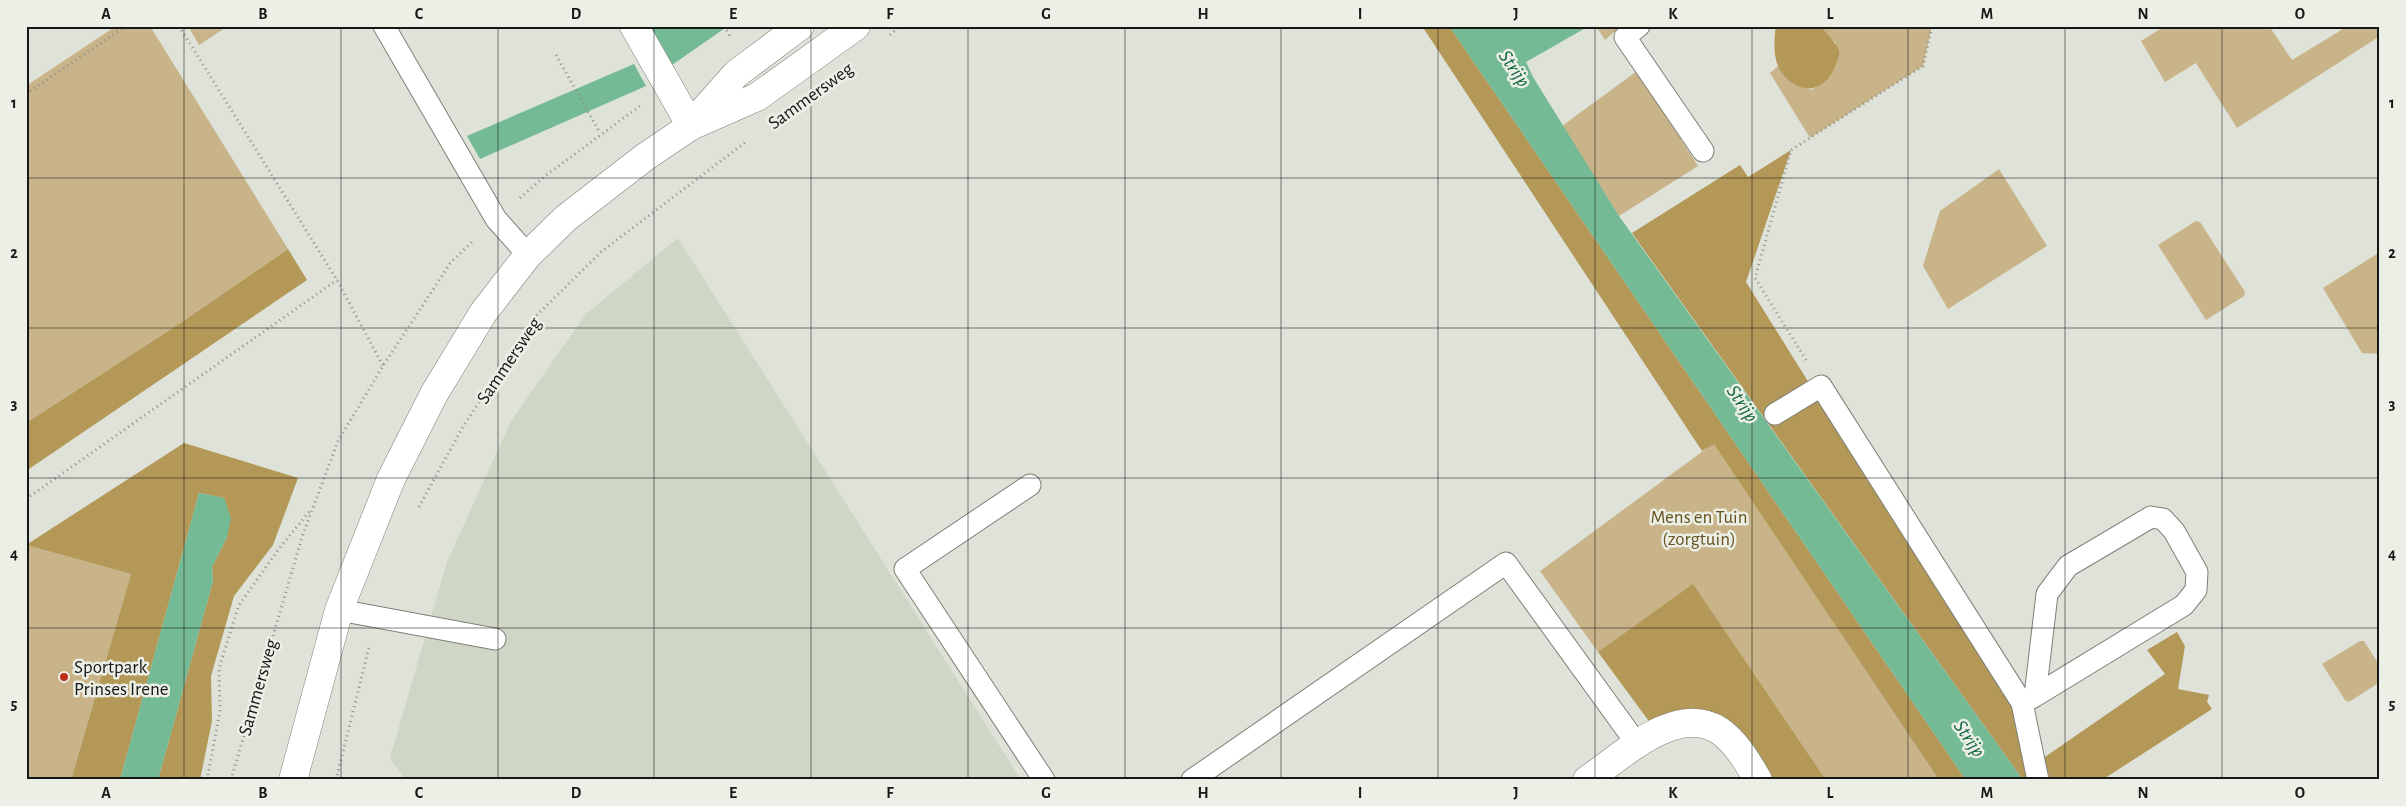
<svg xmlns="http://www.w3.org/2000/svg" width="2406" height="806" font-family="'Alegreya Sans',sans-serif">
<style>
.built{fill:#d0d6c5}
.green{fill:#c8b488}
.forest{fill:#b39857}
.water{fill:#73ba95}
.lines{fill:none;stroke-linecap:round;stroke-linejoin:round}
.service-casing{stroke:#7e8178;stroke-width:23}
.minor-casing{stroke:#7e8178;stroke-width:29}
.tertiary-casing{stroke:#7e8178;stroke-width:29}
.path{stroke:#8e9089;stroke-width:3;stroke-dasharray:1 4;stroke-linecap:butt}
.service{stroke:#fff;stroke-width:21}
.minor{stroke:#fff;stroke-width:28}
.tertiary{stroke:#fff;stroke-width:28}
.grid{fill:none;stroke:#171815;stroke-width:1;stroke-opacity:0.55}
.poi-dot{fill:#bb2f17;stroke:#ebefe5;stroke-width:2}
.labels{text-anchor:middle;stroke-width:5;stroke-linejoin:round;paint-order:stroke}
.street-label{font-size:19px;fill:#171815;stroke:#ebefe5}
.park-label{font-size:19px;fill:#675321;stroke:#ebefe5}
.poi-label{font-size:19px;fill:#171815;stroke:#ebefe5;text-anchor:start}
.water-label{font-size:20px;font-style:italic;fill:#164;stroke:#ebefe5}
.neatline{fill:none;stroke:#171815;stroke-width:2}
.grid-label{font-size:16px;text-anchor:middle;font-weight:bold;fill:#171815}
</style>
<rect width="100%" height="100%" fill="#dee2d8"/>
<path class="built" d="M678,238L1021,780H406L390,758L447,562L511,421L586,314Z"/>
<path class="green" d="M116,26H150L288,249L182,322L26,423V86Z
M188,26H228L199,45Z
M1596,26H1621L1605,40Z
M1821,26H1932L1923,66L1810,138L1770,73L1778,66L1787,78L1811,90C1835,78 1832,67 1836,43L1828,38Z
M2165,26H2269L2292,60L2348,26H2380V36L2237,128L2196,63L2165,82L2141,41Z
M1637,71L1698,166L1619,216L1562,126Z
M1999,169L2047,246L1948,309L1923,266L1940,211Z
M2196,221L2200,222L2245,292L2244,296L2206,320L2158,245Z
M2380,252V354L2362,353L2323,288Z
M1714,443L1939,780H1826L1693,585L1598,652L1540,571Z
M26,545L131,574L71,780H26Z
M2360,641H2364L2380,666V682L2349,702L2345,700L2322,664Z"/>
<path class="forest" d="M1422,26H1449L1966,780H1939L1714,444L1702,451Z
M1776,26H1821C1826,34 1837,43 1839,51C1840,56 1836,64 1834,69C1821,97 1793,93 1779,68C1773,57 1774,38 1776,26Z
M1791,150L1746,282L1935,585L2007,678L2027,780H2023L1632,233L1740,165L1748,177Z
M288,249L307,280L26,471V423L182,322Z
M184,443L298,478L273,545L234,596L211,676L212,721L200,780H158L213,581L212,567L227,537L224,498L199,493L120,780H71L131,574L26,545Z
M1693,584L1826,780H1764L1739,743L1651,724L1598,652Z
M2177,632L2185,646L2178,689L2209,695L2207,702L2212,709L2102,780H2051L2042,759L2165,674L2147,650Z"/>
<path class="water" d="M643,26H728L669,67Z
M1449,26H1589L1526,62L1533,77L1619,216L2023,780H1966Z
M634,64L646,86L480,159L467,136Z
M199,493L224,498L231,518L227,537L212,567L213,581L158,780H120Z"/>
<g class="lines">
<defs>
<path id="service" d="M384,26L496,219L528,255
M1639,26L1625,37L1703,151
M1775,414L1821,386L2022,703L2038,780
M1030,485L905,569L1044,780
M339,610L495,639
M2022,703L2035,696L2184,605L2196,590L2197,572L2174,531L2163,519L2151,517L2068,566L2047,594L2035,696
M1192,780L1506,563L1637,744"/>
<path id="minor" d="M634,26L691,126
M1587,780C1621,757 1677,702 1720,731C1737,743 1748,763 1758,780"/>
<path id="tertiary" d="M696,119L736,74L800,26
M293,780L339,610L391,479L434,394L483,313L528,255L566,218L645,157L691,126L757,97L856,26"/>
</defs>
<use href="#service" class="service-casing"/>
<use href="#minor" class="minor-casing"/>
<use href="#tertiary" class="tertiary-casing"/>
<path class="path" d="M179,26L337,280L383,366
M724,26L730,36
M890,35L900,26
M556,55L600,133
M26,94L126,26
M520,198L545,176L640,106
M1806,360L1755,278L1791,150L1923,66L1932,26
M26,499L337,280
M419,507L461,430L533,319L601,252L747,141
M207,780L220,711L219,668L239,605L281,546L310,511
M231,780L302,537L338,441L383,366L451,262L473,241
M336,780L369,647"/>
<use href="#service" class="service"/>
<use href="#minor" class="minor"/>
<use href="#tertiary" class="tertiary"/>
</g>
<path class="grid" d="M184,26V780M341,26V780M498,26V780M654,26V780M811,26V780M968,26V780M1125,26V780M1281,26V780M1438,26V780M1595,26V780M1752,26V780M1908,26V780M2065,26V780M2222,26V780M26,178H2380M26,328H2380M26,478H2380M26,628H2380"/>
<circle class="poi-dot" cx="64" cy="677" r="5"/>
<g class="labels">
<g class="street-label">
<text transform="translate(810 95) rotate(-36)" y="7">Sammersweg</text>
<text transform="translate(508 360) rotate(-56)" y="7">Sammersweg</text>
<text transform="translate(257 687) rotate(-74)" y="7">Sammersweg</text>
</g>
<g class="park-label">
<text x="1699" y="523">Mens en Tuin<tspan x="1699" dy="22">(zorgtuin)</tspan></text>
</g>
<g class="poi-label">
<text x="74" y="673">Sportpark<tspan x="74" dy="22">Prinses Irene</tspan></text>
</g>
<g class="water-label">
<text transform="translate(1515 68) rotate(56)" y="7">Strijp</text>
<text transform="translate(1743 403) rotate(56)" y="7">Strijp</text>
<text transform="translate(1970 738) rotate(56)" y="7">Strijp</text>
</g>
</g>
<rect width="2406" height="806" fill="none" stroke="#ebefe5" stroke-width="55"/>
<rect x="28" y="28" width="2350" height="750" class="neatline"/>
<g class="grid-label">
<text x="106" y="19">A</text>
<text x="263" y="19">B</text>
<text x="419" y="19">C</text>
<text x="576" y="19">D</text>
<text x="733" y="19">E</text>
<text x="890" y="19">F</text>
<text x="1046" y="19">G</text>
<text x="1203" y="19">H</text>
<text x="1360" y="19">I</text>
<text x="1516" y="19">J</text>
<text x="1673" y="19">K</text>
<text x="1830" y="19">L</text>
<text x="1987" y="19">M</text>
<text x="2143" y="19">N</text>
<text x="2300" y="19">O</text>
<text x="14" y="108">1</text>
<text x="2392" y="108">1</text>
<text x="14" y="258">2</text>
<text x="2392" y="258">2</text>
<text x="14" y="409">3</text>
<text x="2392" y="409">3</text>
<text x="14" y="559">4</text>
<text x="2392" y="559">4</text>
<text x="14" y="709">5</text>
<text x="2392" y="709">5</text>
<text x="106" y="798">A</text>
<text x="263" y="798">B</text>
<text x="419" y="798">C</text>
<text x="576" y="798">D</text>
<text x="733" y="798">E</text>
<text x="890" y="798">F</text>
<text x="1046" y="798">G</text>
<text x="1203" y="798">H</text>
<text x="1360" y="798">I</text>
<text x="1516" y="798">J</text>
<text x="1673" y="798">K</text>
<text x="1830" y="798">L</text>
<text x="1987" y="798">M</text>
<text x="2143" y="798">N</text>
<text x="2300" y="798">O</text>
</g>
</svg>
